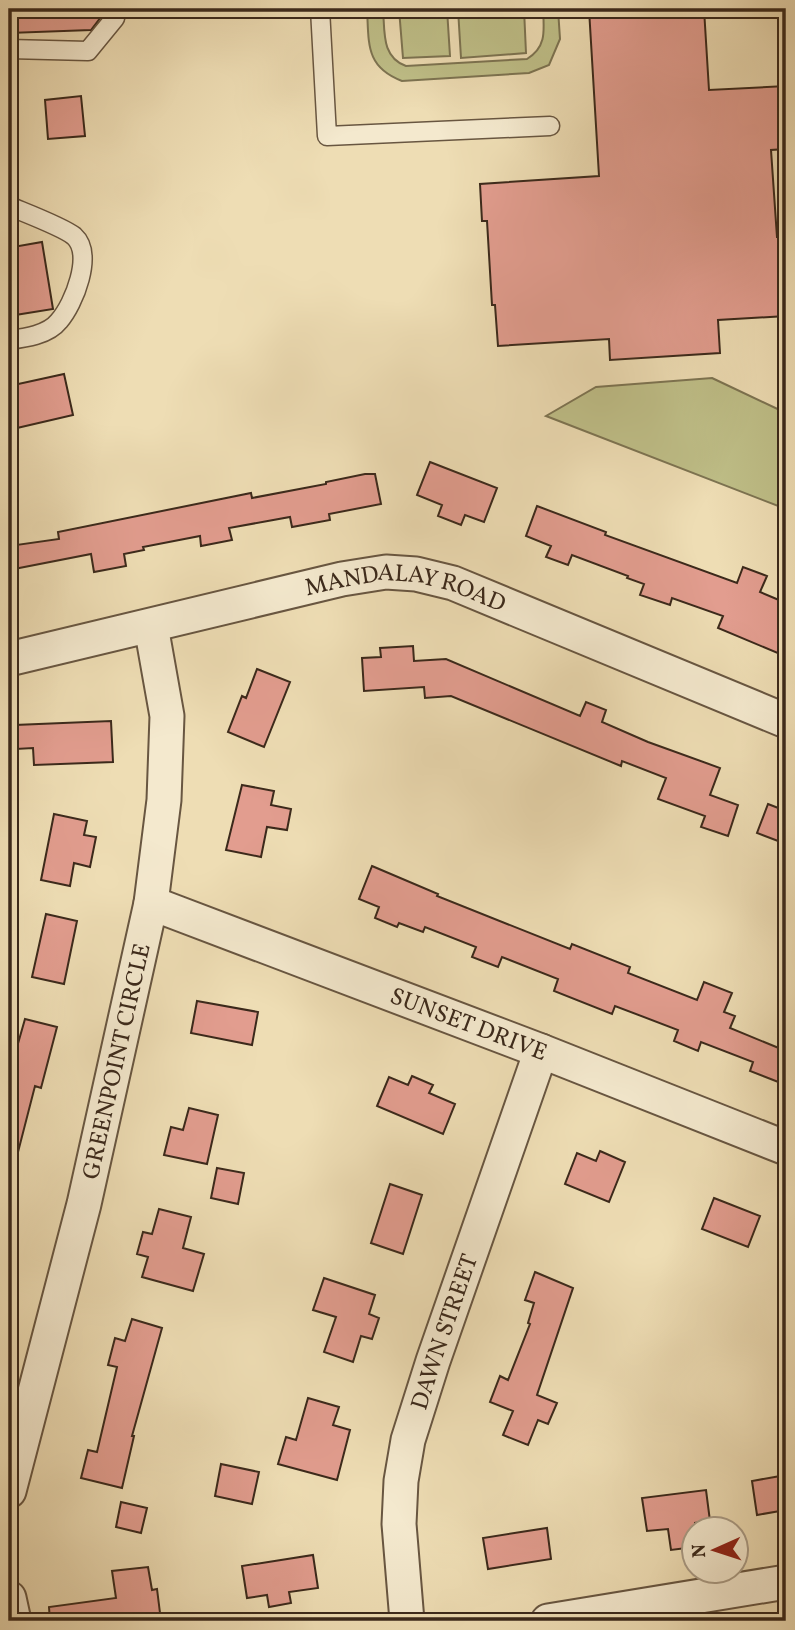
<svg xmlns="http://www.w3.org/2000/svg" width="795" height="1630" font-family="Vollkorn,serif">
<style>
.green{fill:#bfbf88;stroke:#7d7452;stroke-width:2}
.building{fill:#e29d8f;stroke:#3b291b;stroke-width:2}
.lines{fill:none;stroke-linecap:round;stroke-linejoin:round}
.lane-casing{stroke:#685641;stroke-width:21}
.street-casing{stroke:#685641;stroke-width:37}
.lane{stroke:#f4e9ce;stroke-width:18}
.street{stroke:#f4e9ce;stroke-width:33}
.labels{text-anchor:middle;stroke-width:5;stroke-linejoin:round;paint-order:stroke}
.street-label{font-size:24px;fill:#3b291b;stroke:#f4e9ce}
</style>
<rect width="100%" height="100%" fill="#eeddb4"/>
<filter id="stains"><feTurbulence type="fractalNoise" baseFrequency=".00286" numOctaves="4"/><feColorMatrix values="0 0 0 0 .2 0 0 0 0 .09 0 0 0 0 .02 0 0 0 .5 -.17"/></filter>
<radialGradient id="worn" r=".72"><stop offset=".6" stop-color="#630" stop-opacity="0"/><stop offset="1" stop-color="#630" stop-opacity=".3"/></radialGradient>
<path class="green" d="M367,9H383C385,31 381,57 406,66L527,59C547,47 544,30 543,9H558L560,39L549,65L529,73L402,81C365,67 369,43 367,9Z
M399,9H447L450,56L403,58Z
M458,9H524L526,53L461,58Z
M712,378L786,413V509L546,416L596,387Z"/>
<path class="building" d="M9,9H105L104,13L91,30L9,33Z
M589,9H704L709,90L786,86V149L771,150L777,237H786V316L718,320L720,353L610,360L609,339L498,346L495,305H492L487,221H482L480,184L599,176Z
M81,96L85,136L48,139L45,100Z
M42,242L53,309L9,316V255L14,254L13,247Z
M64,374L73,415L17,428L9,386Z
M430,462L497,488L484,522L465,515L461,525L438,516L442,505L417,495Z
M365,474H375L381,504L329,514L330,520L292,527L290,517L229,528L232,540L201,546L200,536L143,547L144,550L124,554L126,566L94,572L91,554L9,570V546L59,539L58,532L251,493L252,498L326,484V482Z
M537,506L606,532L605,535L737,583L743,567L767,576L760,592L786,603V638L780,654L718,628L723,616L672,598L670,605L640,595L644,584L627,578L628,576L572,555L568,565L546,557L551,546L526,536Z
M413,646L414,661L446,659L580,716L586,702L606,710L602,722L648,742L720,768L710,795L738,805L728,836L701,827L705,816L658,799L666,778L622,761L621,766L451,696L425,698L424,687L364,691L362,658L381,657L380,648Z
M257,669L290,682L264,747L228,732L242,696L246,698Z
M111,721L113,762L34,765L33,748L16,749L15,725Z
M242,785L274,791L271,805L291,809L287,830L267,827L261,857L226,850Z
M768,804L786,811V844L757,833Z
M54,814L87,821L84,835L96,837L90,867L74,863L70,886L41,880Z
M372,866L438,894L437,896L570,949L572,944L630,967L628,973L697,1000L704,982L732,993L724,1012L735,1016L730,1028L786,1051V1085L750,1071L753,1062L701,1042L698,1051L674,1041L678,1030L615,1006L612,1014L554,991L558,979L502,957L498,967L472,957L476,947L425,927L423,932L399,923L397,927L375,918L379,907L359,899Z
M46,914L77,921L64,984L32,977Z
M197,1001L258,1012L252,1045L191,1033Z
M25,1019L57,1027L41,1088L35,1086L17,1156L9,1155V1091L17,1062L13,1061Z
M412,1076L433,1085L429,1093L455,1104L443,1134L377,1106L389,1077L408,1085Z
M189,1108L218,1115L207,1164L164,1155L171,1127L183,1130Z
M600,1151L625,1162L609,1202L565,1184L577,1153L596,1161Z
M217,1168L244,1173L238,1204L211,1198Z
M390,1184L422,1195L403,1254L371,1243Z
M714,1198L760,1216L748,1247L702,1229Z
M159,1209L191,1217L183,1248L204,1254L193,1291L142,1277L148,1257L137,1254L143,1232L152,1234Z
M535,1272L573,1288L537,1395L557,1403L548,1424L538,1420L528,1445L503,1435L513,1411L490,1402L500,1376L508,1380L530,1324L528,1323L534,1303L525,1300Z
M324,1278L375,1295L369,1314L379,1318L372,1339L361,1336L353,1362L324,1352L336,1317L313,1310Z
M132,1319L162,1328L132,1436H134L122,1488L81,1478L88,1450L97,1452L117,1367L108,1365L115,1338L125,1341Z
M308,1398L339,1407L333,1425L350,1430L337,1480L278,1464L286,1437L296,1440Z
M221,1464L259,1472L252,1504L215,1496Z
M786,1475V1510L757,1515L752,1481Z
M706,1490L710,1521L695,1523L694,1547L671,1550L668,1529L647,1531L642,1498Z
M121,1502L147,1508L141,1533L116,1527Z
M547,1528L551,1559L488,1569L483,1538Z
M313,1555L318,1588L289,1592L291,1603L269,1607L267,1595L247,1598L242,1566Z
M148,1567L152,1590L157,1589L161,1621H50L49,1607L116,1598L112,1571Z"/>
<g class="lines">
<defs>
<path id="lane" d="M320,9L327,136L550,126
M9,49L88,51L115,18L116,9
M9,206C23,212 63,227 74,236C94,254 74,304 59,321C48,335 25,338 9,340"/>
<g id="street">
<path id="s1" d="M9,659L342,579L386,572L416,574L453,583L786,721"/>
<path id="s2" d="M151,903L541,1051L786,1148"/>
<path id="s3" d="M9,1491L84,1204L151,903L164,800L167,716L151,626"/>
<path d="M9,1598L14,1621"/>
<path id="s4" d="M407,1621L399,1524L401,1481L408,1440L433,1361L541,1051"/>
<path d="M548,1621L786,1582"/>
</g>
</defs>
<use href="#lane" class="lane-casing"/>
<use href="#street" class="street-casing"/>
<use href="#lane" class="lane"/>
<use href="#street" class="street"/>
</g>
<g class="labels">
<g class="street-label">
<text dy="8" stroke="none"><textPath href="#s1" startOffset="408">MANDALAY ROAD</textPath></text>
<text dy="8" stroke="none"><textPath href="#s2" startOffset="340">SUNSET DRIVE</textPath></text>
<text dy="8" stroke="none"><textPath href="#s3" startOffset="443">GREENPOINT CIRCLE</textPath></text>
<text dy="8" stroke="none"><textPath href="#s4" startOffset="296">DAWN STREET</textPath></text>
</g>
</g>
<rect width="795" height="1630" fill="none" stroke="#eeddb4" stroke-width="35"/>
<rect x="10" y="10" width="774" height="1609" fill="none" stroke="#3b291b" stroke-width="3.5"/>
<rect x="18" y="18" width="760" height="1595" fill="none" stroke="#3b291b" stroke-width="2"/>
<g transform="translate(715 1550) rotate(267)"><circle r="33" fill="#f4e9ce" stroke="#aa9c86" stroke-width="2"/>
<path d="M0-5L12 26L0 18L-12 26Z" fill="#8f2418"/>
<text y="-10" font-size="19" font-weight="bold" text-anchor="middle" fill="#3b291b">N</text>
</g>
<rect width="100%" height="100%" filter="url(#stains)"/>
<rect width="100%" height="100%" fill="url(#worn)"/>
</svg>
